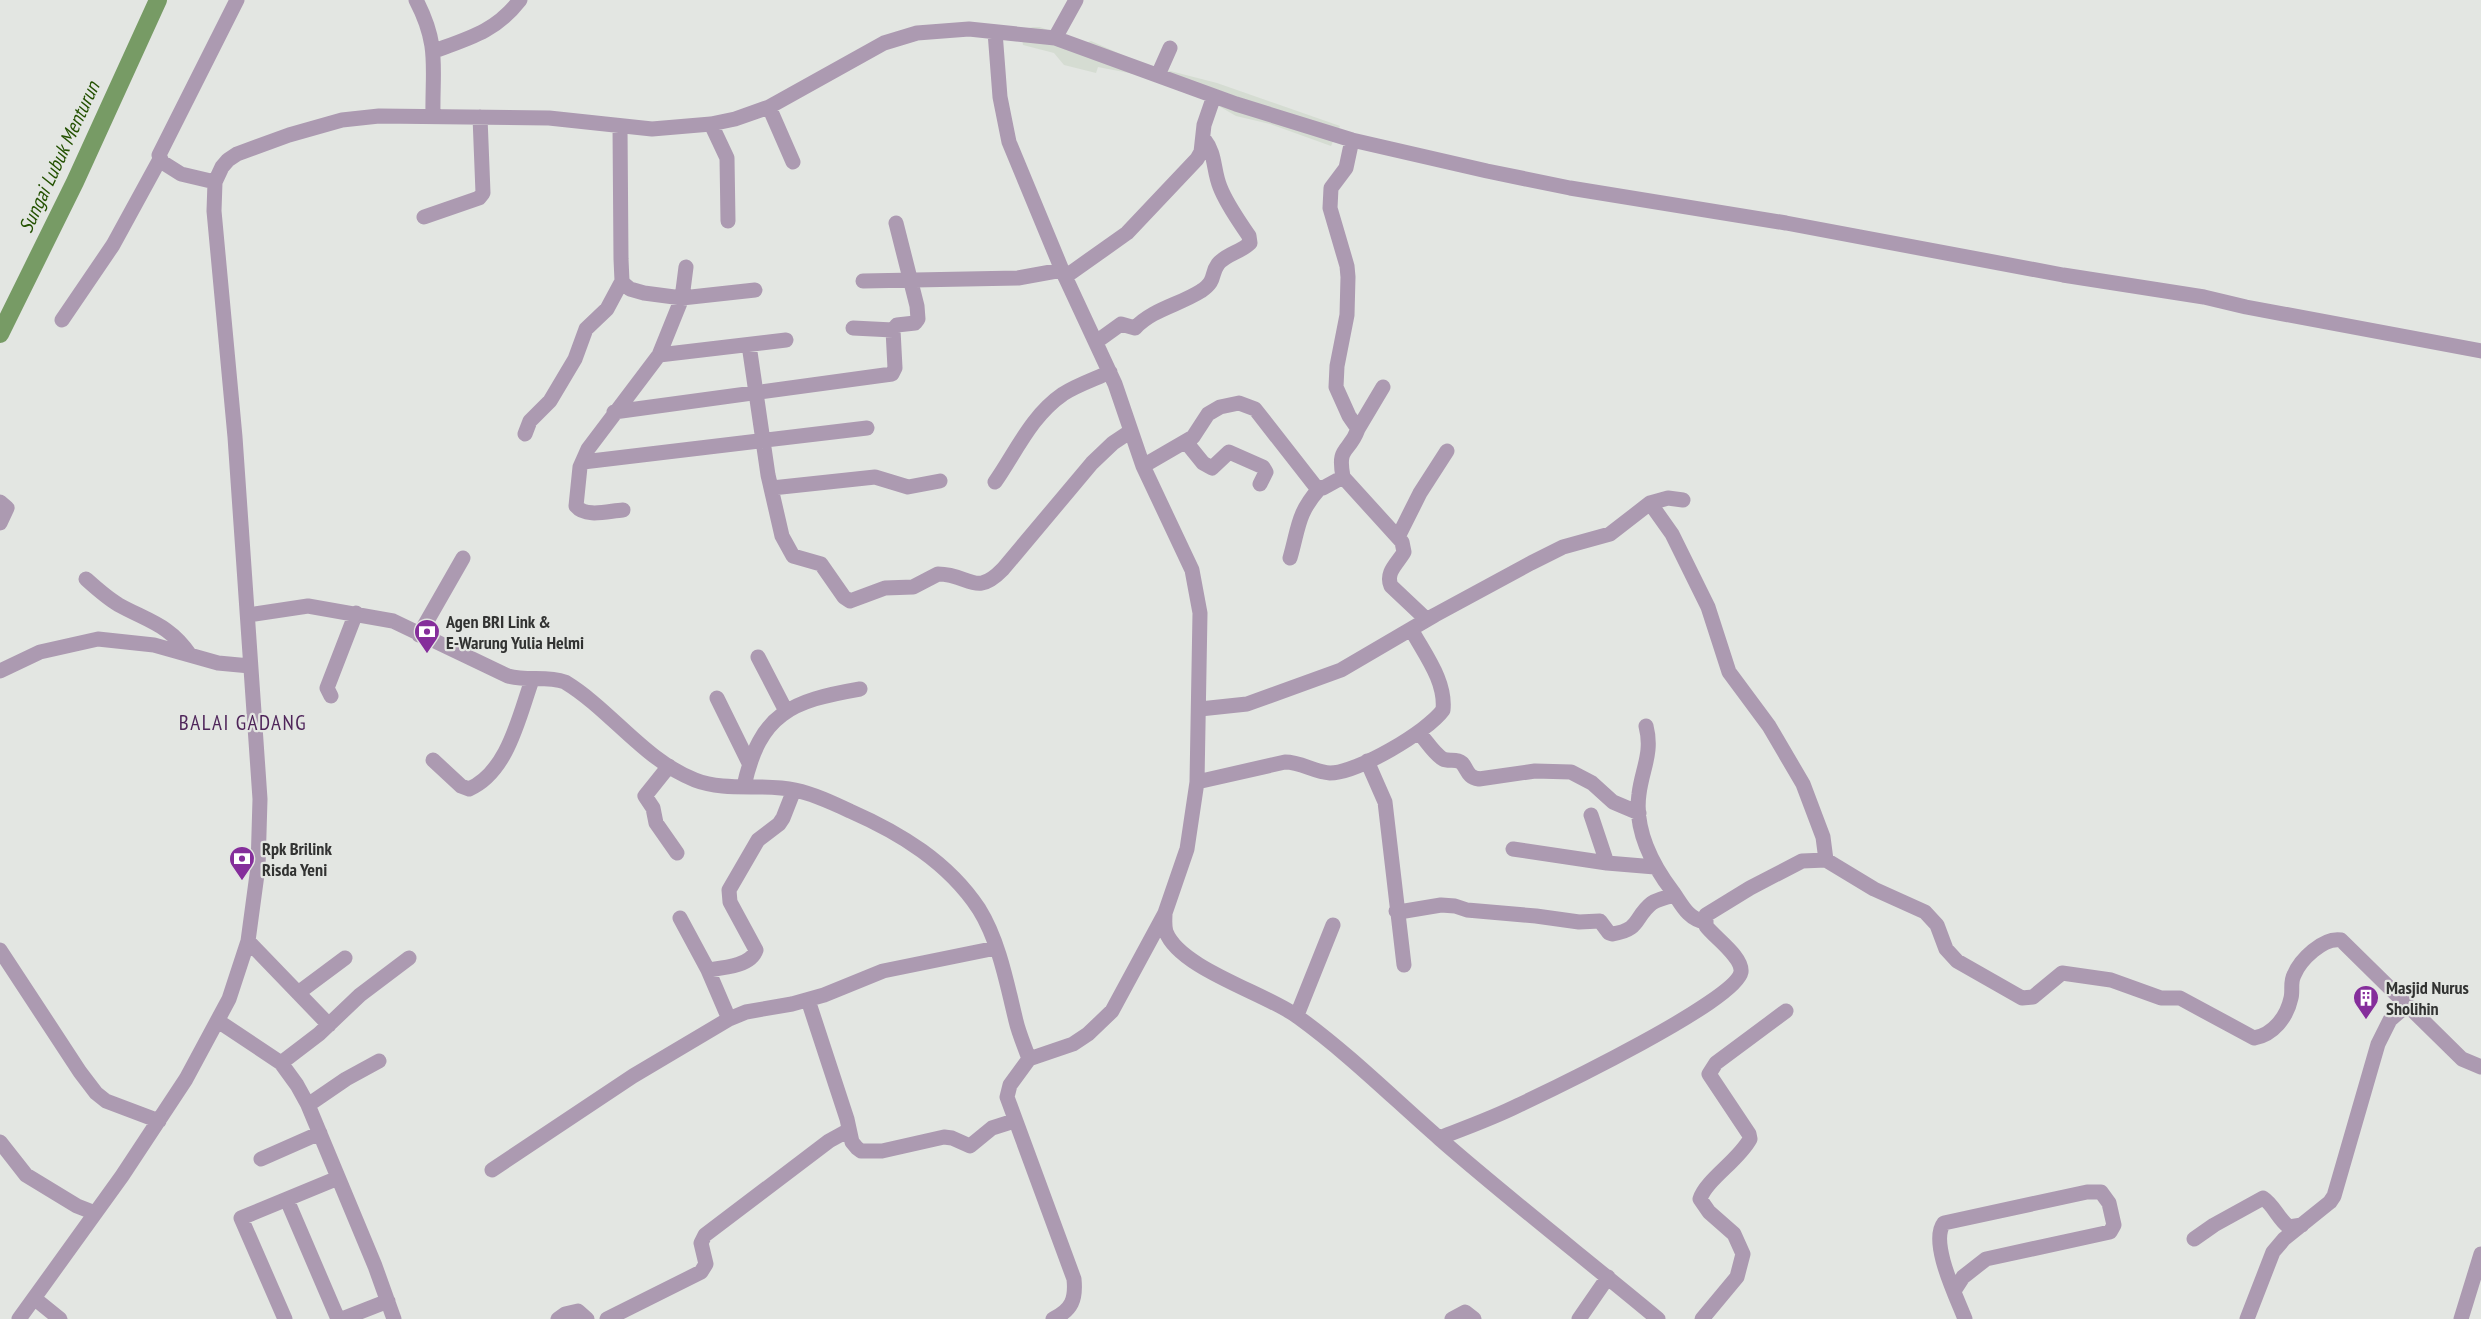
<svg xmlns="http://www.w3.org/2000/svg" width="2481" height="1319" font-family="'PT Sans Narrow',sans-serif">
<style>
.built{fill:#d5dcd2}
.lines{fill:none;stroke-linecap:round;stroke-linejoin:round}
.river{stroke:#779b65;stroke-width:18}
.minor{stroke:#ac9ab1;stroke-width:15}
.labels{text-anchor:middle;stroke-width:4.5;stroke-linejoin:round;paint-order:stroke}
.poi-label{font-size:18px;font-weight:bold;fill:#323332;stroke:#e3e6e2;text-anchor:start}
.water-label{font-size:20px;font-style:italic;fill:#235100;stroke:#e3e6e2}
.quarter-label{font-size:21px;letter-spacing:1.5px;fill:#4f255a;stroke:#e3e6e2}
</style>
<rect width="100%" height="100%" fill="#e3e6e2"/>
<path class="built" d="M1033,27H1040L1083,44L1091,41L1143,64L1217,83L1340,126L1331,146L1270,124L1236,116L1210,101L1134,74L1098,67L1096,73L1064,65L1054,53L1023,45L1021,30Z"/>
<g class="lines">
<path class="river" d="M0,334L75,182L158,0"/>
<path class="minor" d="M416,0C440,46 432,68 433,116
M995,32L1000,97L1009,142L1062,270L1115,384L1143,466L1192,570L1200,613L1197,782L1187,849L1165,913L1112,1011L1088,1034L1073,1044L1029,1059L1010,1085L1007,1097L1074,1279C1076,1299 1072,1310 1053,1319
M1055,38L1076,0
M434,51C470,38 496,31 520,0
M1158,75L1170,48
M769,107L793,162
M711,124L727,158L728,221
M620,126L621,259L622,281L624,284L630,289L644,293L682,298L755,290
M1352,140L1346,168L1331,188L1330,208L1347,266L1348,277L1347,315L1337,366L1336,387L1349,416L1358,429C1349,454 1337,445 1343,477L1402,542L1404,552C1398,563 1385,572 1391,586L1426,619
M215,182L181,174L162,162L159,155L237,0
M424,217L479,198L483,193L480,117
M1065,277L1127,233L1197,159L1201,152L1204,125L1214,96
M863,281L1018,278L1062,270
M62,320L113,245L160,159
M853,328L893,330
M1096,342L1121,324L1135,328C1153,309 1179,305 1201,291C1217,280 1210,275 1218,264C1226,254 1241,252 1250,243L1249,236C1239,221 1227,205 1220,187C1213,170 1216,154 1204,139
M749,345L768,475L782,536L793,556L821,564L844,597L850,601L885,588L913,587L938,574C970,574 975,598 1003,569L1092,463L1113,443L1131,431
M659,355L786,340
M614,412L892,374L895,368L893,330L897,325L915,323L918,319L917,306L896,223
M1358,429L1383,387
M525,434L530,421L550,401L575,359L586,329L607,309L622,281
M1186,442L1203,463L1212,468L1229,452L1263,467L1266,472L1260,484
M583,462L867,428
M1143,466L1193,437L1208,414L1220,407L1239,403L1255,409L1316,487L1323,488L1343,477
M995,482C1016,452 1031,416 1063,394C1077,385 1095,379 1110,372
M772,488L875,477L908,487L940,481
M0,502L7,508L0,523
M1650,503L1672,534L1708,607L1729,672L1769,726L1803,784L1823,837L1826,860
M623,510C608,511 586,518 576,506L580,467L588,449L659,355L682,298L686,267
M1398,537L1420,493L1447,451
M1290,558C1299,527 1297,514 1319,489
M86,579C96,588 107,598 119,605C148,621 170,625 190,655
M248,615L308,606L393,621L508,676C527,681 547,676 565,682C611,710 644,760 695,780C726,792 763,783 795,790C814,794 833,803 850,811C900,833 948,862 979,909C999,941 1007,984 1016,1021C1019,1034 1025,1047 1029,1059
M419,635L463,558
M758,657L786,711
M0,671L40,652L98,639L154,645L218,663L250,666
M331,696L327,688L356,613
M717,698L749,763
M1200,709L1247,704L1341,670L1435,615L1531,563L1563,547L1610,534L1650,503L1668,498L1683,500
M1646,726C1653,753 1642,769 1639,794C1634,829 1652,865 1673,892C1682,905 1688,919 1705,922
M1419,733C1426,740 1434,754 1443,759C1449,762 1456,758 1462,763C1468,770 1467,777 1479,779L1535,771L1571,772L1592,783L1613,802L1639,813
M433,760L461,786L469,789C508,772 519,716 532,680
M1367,761L1385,802L1404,965
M669,766L645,796L653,808L656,823L677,853
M1197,782L1285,762C1301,762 1314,772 1330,773C1357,773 1427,732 1443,710C1446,681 1425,655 1411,629
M744,786C760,713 791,701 860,689
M1591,815L1607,863
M1513,849L1607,863L1655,867
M1396,911H1405L1441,905L1455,906L1467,910L1536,916L1579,922L1600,921L1609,933L1612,934C1641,930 1634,917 1652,903C1658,899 1667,897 1675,895
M1165,913C1165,919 1164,926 1166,932C1180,969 1268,994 1298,1017C1349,1054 1393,1098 1440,1139C1511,1201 1586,1259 1658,1319
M680,918L708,970L729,1019
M248,941L329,1025
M0,950L80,1072L96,1093L106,1101L159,1121
M708,970C723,968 751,966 756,950L730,902L729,890L758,840L779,824L783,818L794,790
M298,993L345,958
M808,1000L847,1119L852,1142L857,1148L861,1151H882L944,1137L952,1138L970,1146L992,1128L1014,1121
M1297,1015L1333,925
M218,1021L281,1063L297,1085L308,1105L375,1266L394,1319
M281,1063L319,1034L360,995L409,958
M308,1105L346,1079L379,1061
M1439,1138C1465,1128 1493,1118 1519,1105C1553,1089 1736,1001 1741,972C1743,957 1715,938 1706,926V915L1750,888L1802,861L1826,860L1874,889L1925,912L1937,925L1946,949L1957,961L2022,998L2033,997L2062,973L2111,980L2161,998H2180L2254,1038C2273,1035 2287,1017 2291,998C2293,991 2290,982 2294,975C2300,960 2323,937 2341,940L2462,1059L2481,1067
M0,1142L26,1175L77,1206L95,1213
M261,1159L320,1133
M492,1170L633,1076L729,1019L746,1012L792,1004L824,995L883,971L996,948
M287,1200L338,1319
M2194,1239L2214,1225L2263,1198C2274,1205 2278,1219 2289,1227L2302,1225
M1954,1291L1963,1277L1986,1259L2110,1232L2114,1225L2109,1203L2101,1192H2087L1944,1223C1929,1242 1957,1298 1965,1319
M34,1298L60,1319
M19,1319L122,1176L186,1079L229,999L248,941L258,867L260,799L235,437L214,211L215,182L222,167L228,160L237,154L289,135L342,120L379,116L549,118L652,129L711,124L735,119L769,107L884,43L917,33L969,29L1055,38L1236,104L1352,140L1487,171L1570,188L1786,223L2063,275L2204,297L2246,307L2481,351
M285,1319L241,1218L338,1178
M342,1319L388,1301
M558,1319L565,1314L578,1311L587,1319
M607,1319L701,1272L706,1264L701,1243L705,1235L829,1141L849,1130
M1452,1319L1465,1312L1474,1319
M1579,1319L1608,1277
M1702,1319L1737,1277L1743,1254L1734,1234L1709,1212L1700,1199C1706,1180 1739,1160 1750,1139L1749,1134L1709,1074L1716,1063L1786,1011
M2247,1319L2273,1252L2284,1239L2330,1202L2334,1196L2378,1044L2390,1020L2407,1005
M2461,1319L2481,1254"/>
</g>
<defs>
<symbol id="bank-pin" viewBox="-11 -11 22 30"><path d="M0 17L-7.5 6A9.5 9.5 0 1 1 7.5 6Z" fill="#852e9b" stroke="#e3e6e2"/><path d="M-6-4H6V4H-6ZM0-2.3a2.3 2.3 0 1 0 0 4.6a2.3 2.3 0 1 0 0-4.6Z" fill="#fff"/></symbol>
<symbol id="building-pin" viewBox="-11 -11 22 30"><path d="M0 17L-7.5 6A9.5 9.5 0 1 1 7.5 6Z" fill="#852e9b" stroke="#e3e6e2"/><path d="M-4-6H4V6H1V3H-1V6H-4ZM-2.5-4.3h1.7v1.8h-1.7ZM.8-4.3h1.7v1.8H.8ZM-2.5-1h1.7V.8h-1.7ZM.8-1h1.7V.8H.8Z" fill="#fff"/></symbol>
</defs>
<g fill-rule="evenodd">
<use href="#bank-pin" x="412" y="617" width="30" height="40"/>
<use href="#bank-pin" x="227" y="844" width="30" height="40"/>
<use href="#building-pin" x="2351" y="983" width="30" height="40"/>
</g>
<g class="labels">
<g class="poi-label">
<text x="446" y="628">Agen BRI Link &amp;<tspan x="446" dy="21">E-Warung Yulia Helmi</tspan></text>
<text x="262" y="855">Rpk Brilink<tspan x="262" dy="21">Risda Yeni</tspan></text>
<text x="2386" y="994">Masjid Nurus<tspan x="2386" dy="21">Sholihin</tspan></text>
</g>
<g class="water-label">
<text transform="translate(59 157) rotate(-65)" y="7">Sungai Lubuk Menturun</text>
</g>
<g class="quarter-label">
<text x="243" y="730">BALAI GADANG</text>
</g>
</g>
</svg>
